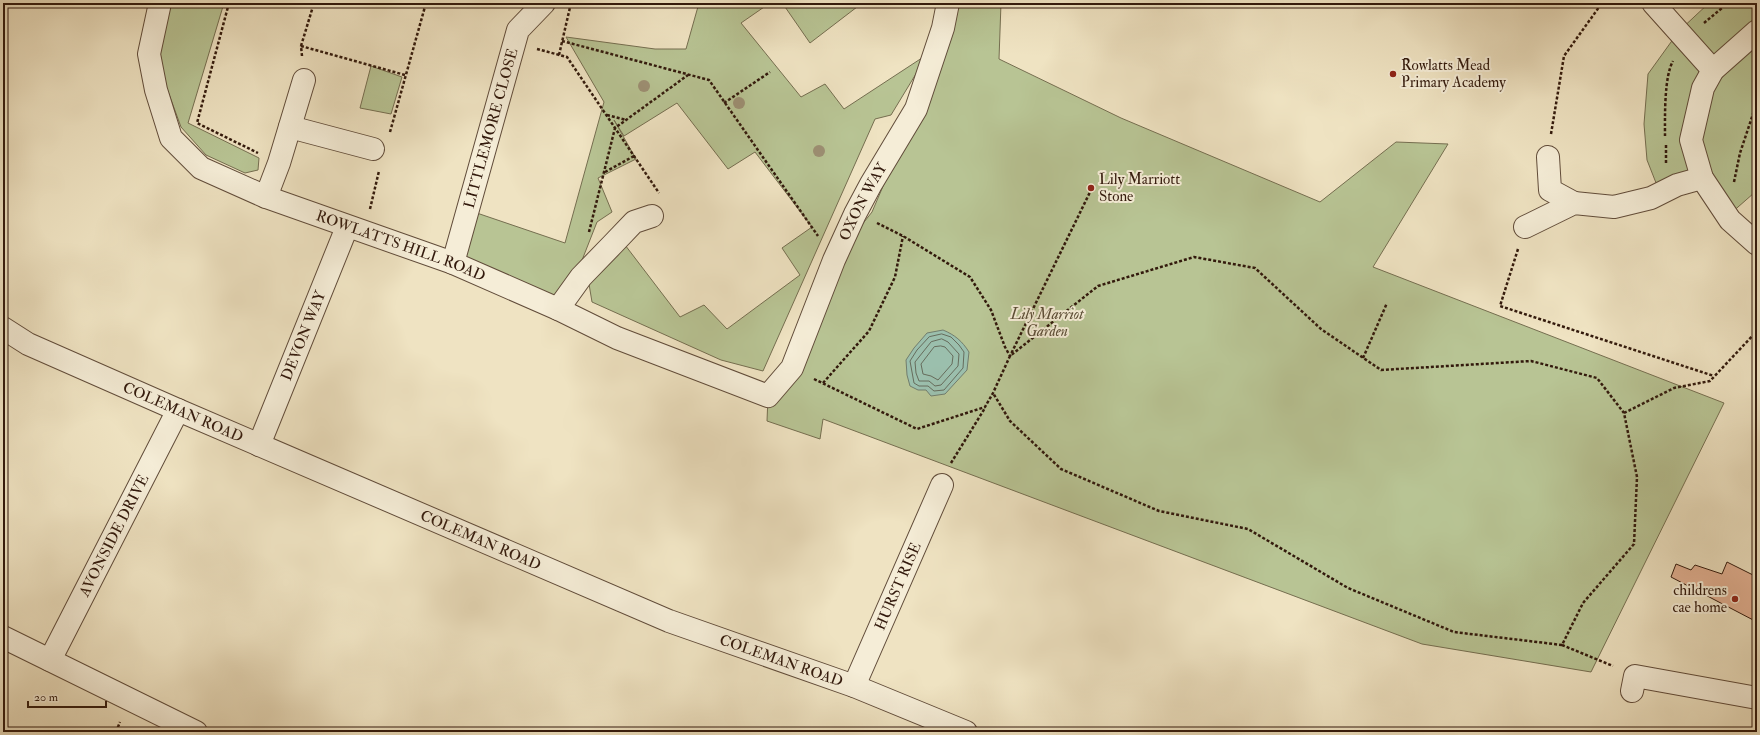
<svg xmlns="http://www.w3.org/2000/svg" width="1760" height="735" font-family="'IM FELL Double Pica',serif">
<style>
.green{fill:#b8c494;stroke:#756e50}
.water{fill:#9bbfad;stroke:#717d6d}
.lines{fill:none;stroke-linecap:round;stroke-linejoin:round}
.shore{stroke:#666c5c;stroke-width:1}
.building{fill:#e3b193;stroke:#32190c}
.minor-casing{stroke:#614c3a;stroke-width:24}
.path{stroke:#32190c;stroke-width:2.5;stroke-dasharray:3 2;stroke-linecap:butt}
.minor{stroke:#f5edd7;stroke-width:22}
.tree{fill:#9d9074}
.poi-dot{fill:#8f2418;stroke:#f5edd7;stroke-width:1.5}
.labels{text-anchor:middle;stroke-width:4;stroke-linejoin:round;paint-order:stroke}
.poi-label{font-size:15px;fill:#32190c;stroke:#f5edd7;text-anchor:start}
.street-label{font-size:15px;fill:#32190c;stroke:#f5edd7}
.park-label{font-size:15px;font-style:italic;fill:#5a4c35;stroke:#f5edd7}
</style>
<rect width="100%" height="100%" fill="#efe3c2"/>
<filter id="stains"><feTurbulence type="fractalNoise" baseFrequency=".005" numOctaves="4"/><feColorMatrix values="0 0 0 0 .2 0 0 0 0 .09 0 0 0 0 .02 0 0 0 .5 -.17"/></filter>
<radialGradient id="worn" r=".72"><stop offset=".6" stop-color="#630" stop-opacity="0"/><stop offset="1" stop-color="#630" stop-opacity=".3"/></radialGradient>
<path class="green" d="M169,3H224L188,123L259,158L258,170L245,173L206,155L181,127L166,86L159,50Z
M699,3H766L767,5L741,23L801,97L825,84L844,109L928,54L891,115L875,119L763,371L721,360L592,302L589,284L622,241L680,317L704,305L727,329L800,275L782,248L812,227L755,152L728,169L677,103L624,136L614,120L636,159L598,178L612,212L597,222L575,278L558,309L456,265L468,210L565,243L604,102L566,37L655,49H686Z
M785,3H854L857,7L810,43L783,4Z
M948,3H1001L999,59L1121,118L1320,202L1396,142L1448,144L1373,267L1724,403L1591,672L1422,644L823,419L820,439L767,421L768,396L834,260L872,212L916,109Z
M1709,3H1757V183L1754,193L1730,214L1702,178L1660,193L1647,160L1644,124L1648,74L1679,31Z
M371,66L402,77L391,114L360,108Z"/>
<path class="water" d="M943,330C955,335 962,341 969,352L967,370L945,394L931,396L926,390H918L910,386L907,375L906,360L914,348L927,333Z"/>
<g class="lines">
<path class="shore" d="M942,334L951,337L959,345L964,352L963,368L944,390L934,391L928,386H919L914,383L910,361L917,350L929,337Z
M942,339L948,342L959,354L958,366L941,385L935,386L929,381H919L916,373L915,362L931,342Z
M941,346L945,347L953,356L952,364L938,380L931,376L923,374L921,364L934,347Z"/>
</g>
<path class="building" d="M1727,562L1757,577V622L1671,577L1676,564L1691,570L1695,565L1722,574Z"/>
<g class="lines">
<defs>
<g id="minor">
<path id="s1" d="M160,3L149,54L156,90L171,138L201,168L266,197L453,263L558,309L617,338L768,396L792,368L834,260L855,214L871,184L916,109L943,28L948,3"/>
<path d="M1653,3L1713,70"/>
<path d="M1757,31L1713,70L1703,88L1691,140L1702,178L1730,220L1757,244"/>
<path d="M290,127L373,149"/>
<path d="M1548,157L1550,190L1574,203"/>
<path d="M266,197L279,163L304,80"/>
<path d="M1525,227L1574,203L1614,207L1651,198L1677,185L1702,178"/>
<path id="s2" d="M453,263L518,30L544,3"/>
<path d="M558,309L581,277L613,244L634,222L652,216"/>
<path id="s3" d="M3,328L28,344L178,410L669,621L854,686L966,732"/>
<path id="s4" d="M259,445L347,227"/>
<path d="M3,637L196,732"/>
<path id="s5" d="M50,660L178,410"/>
<path id="s6" d="M854,686L942,485"/>
<path d="M1632,691L1635,676L1757,698"/>
</g>
</defs>
<use href="#minor" class="minor-casing"/>
<path class="path" d="M229,3L197,123L258,153
M1704,23L1728,3
M562,41L709,80L818,236
M301,46L314,3
M537,49L567,57L659,193
M559,55L571,3
M302,56L301,46L405,75
M724,103L770,72
M607,115L626,120
M390,132L426,3
M1551,134L1564,56L1602,3
M1665,136C1665,117 1664,77 1673,61
M1666,145V164
M605,172L634,156
M1734,182L1740,153L1757,102
M370,209L379,171
M877,223L903,236L970,277L991,310L1005,347L1010,356L1092,188
M589,232L615,128L688,75
M1518,249L1500,306L1714,376
M1363,358L1387,303
M814,379L917,429L985,407L993,393L1010,356L1098,286L1194,257L1255,268L1321,329L1381,370L1531,361L1597,378L1624,413L1637,477L1634,544L1583,603L1562,645L1454,632L1348,588L1248,529L1159,511L1061,469L1010,421L993,393
M823,383L869,331L895,277L903,236
M1624,413L1674,388L1710,381L1757,331
M951,463L985,408
M1562,645L1613,666
M116,732L120,722"/>
<use href="#minor" class="minor"/>
</g>
<g class="tree">
<circle cx="644" cy="86" r="6"/>
<circle cx="739" cy="103" r="6"/>
<circle cx="819" cy="151" r="6"/>
</g>
<g class="poi-dot">
<circle cx="1393" cy="74" r="4"/>
<circle cx="1091" cy="188" r="4"/>
<circle cx="1735" cy="599" r="4"/>
</g>
<g class="labels">
<g class="poi-label">
<text x="1401" y="70">Rowlatts Mead<tspan x="1401" dy="17">Primary Academy</tspan></text>
<text x="1099" y="184">Lily Marriott<tspan x="1099" dy="17">Stone</tspan></text>
<text x="1727" y="595" text-anchor="end">childrens<tspan x="1727" dy="17">cae home</tspan></text>
</g>
<g class="street-label">
<text dy="5" stroke="none"><textPath href="#s2" startOffset="140">LITTLEMORE CLOSE</textPath></text>
<text dy="5" stroke="none"><textPath href="#s1" startOffset="1011">OXON WAY</textPath></text>
<text dy="5" stroke="none"><textPath href="#s1" startOffset="396">ROWLATTS HILL ROAD</textPath></text>
<text dy="5" stroke="none"><textPath href="#s4" startOffset="118">DEVON WAY</textPath></text>
<text dy="5" stroke="none"><textPath href="#s3" startOffset="199">COLEMAN ROAD</textPath></text>
<text dy="5" stroke="none"><textPath href="#s5" startOffset="140">AVONSIDE DRIVE</textPath></text>
<text dy="5" stroke="none"><textPath href="#s3" startOffset="523">COLEMAN ROAD</textPath></text>
<text dy="5" stroke="none"><textPath href="#s6" startOffset="109">HURST RISE</textPath></text>
<text dy="5" stroke="none"><textPath href="#s3" startOffset="847">COLEMAN ROAD</textPath></text>
</g>
<g class="park-label">
<text x="1047" y="319">Lily Marriot<tspan x="1047" dy="17">Garden</tspan></text>
</g>
</g>
<rect width="1760" height="735" fill="none" stroke="#efe3c2" stroke-width="16"/>
<rect x="4" y="4" width="1752" height="727" fill="none" stroke="#32190c" stroke-width="2"/>
<rect x="8" y="8" width="1744" height="719" fill="none" stroke="#32190c"/>
<path d="M28 701v6h78v-6" fill="none" stroke="#32190c" stroke-width="2"/>
<text x="34" y="701" font-size="12" fill="#32190c" stroke="#f5edd7" stroke-width="3" paint-order="stroke">20 m</text>
<rect width="100%" height="100%" filter="url(#stains)"/>
<rect width="100%" height="100%" fill="url(#worn)"/>
</svg>
